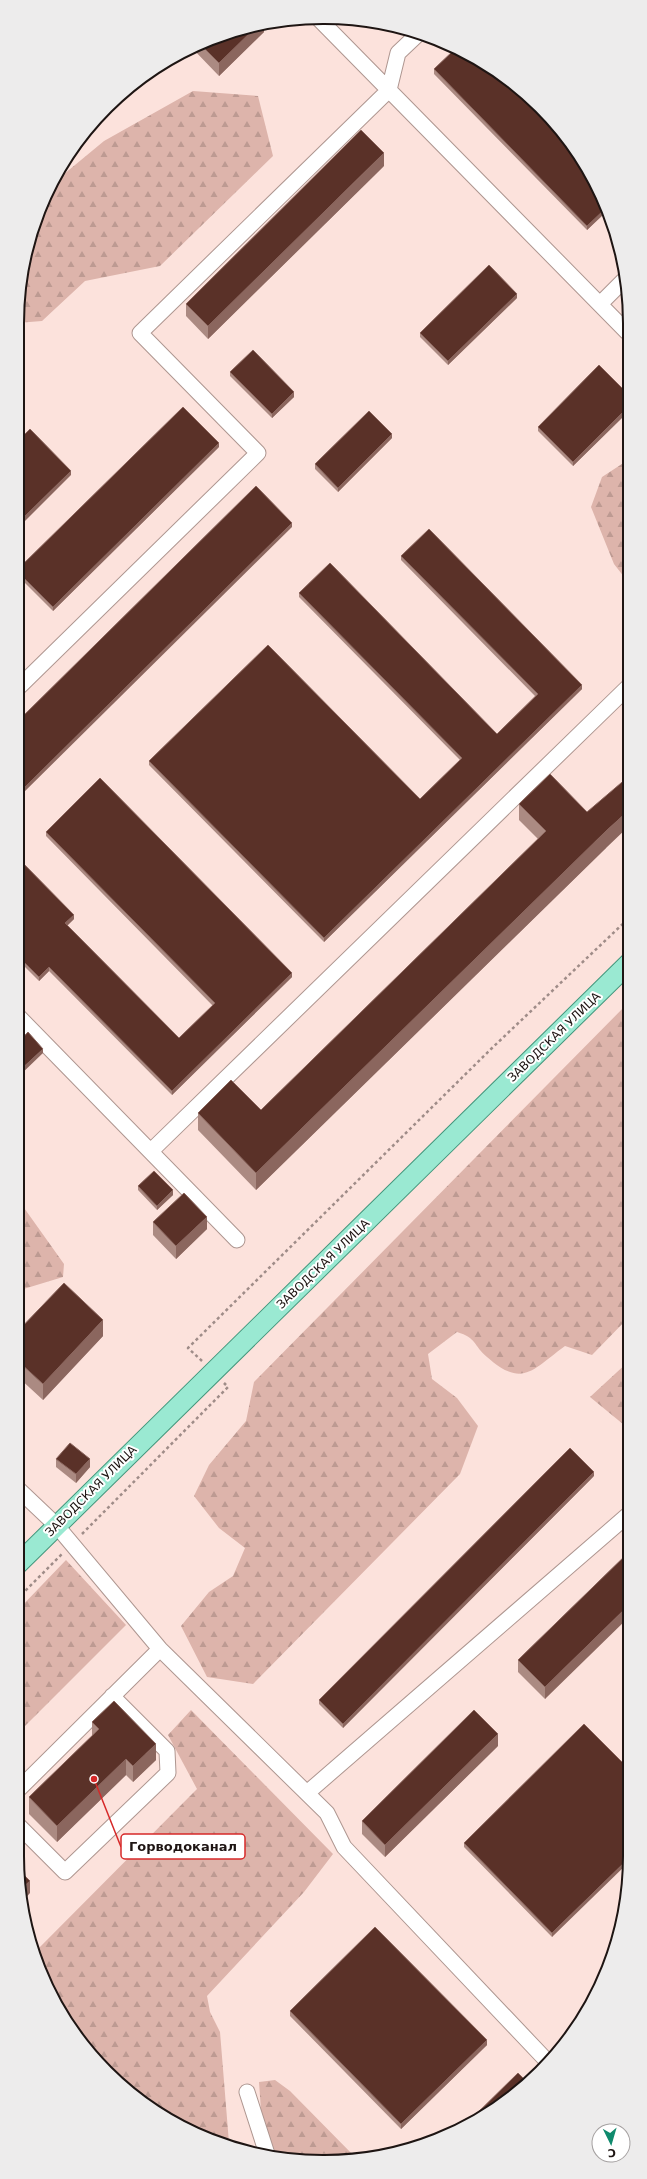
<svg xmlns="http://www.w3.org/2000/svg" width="647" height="2179" font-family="'DejaVu Sans',sans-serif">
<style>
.forest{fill:url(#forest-firs)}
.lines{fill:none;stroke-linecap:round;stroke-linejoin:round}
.minor-casing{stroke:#ae9690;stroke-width:17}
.major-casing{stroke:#43967c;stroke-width:21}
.path{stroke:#9f8c88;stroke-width:2.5;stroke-dasharray:3 3;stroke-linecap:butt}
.minor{stroke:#fff;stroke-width:15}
.major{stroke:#9ae9d2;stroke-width:19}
.wall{fill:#ab8a82}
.shaded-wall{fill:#8b665e}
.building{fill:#5a3128;stroke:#8b665e}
.labels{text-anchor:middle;stroke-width:4;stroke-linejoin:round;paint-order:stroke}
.street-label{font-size:12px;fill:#1e1513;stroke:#fff}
.rim{fill:none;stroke:#1e1513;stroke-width:2}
.leader{fill:none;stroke:#d62828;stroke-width:1.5}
.callout-dot{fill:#d62828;stroke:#fff;stroke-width:1.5}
.callout{fill:#fff;stroke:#d62828;stroke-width:1.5}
.callout-label{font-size:13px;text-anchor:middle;font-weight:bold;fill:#1e1513}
</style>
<defs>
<pattern id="forest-firs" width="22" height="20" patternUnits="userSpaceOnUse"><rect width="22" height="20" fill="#ddb4ab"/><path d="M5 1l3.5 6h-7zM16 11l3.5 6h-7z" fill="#bd9a92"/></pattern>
</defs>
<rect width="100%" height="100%" fill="#fce2dc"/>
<path class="forest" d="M193,91L258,96L273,156L160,266L85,281L42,321L17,323L23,263L40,206L52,184L104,141Z
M628,460V582L614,564L591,507L602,477Z
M629,1002V1317L592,1355L565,1346C533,1369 523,1389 487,1357C473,1345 477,1338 457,1332L428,1354L432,1379L457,1398L478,1426L460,1474L253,1684L207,1677L181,1626L209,1592L233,1576L245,1548L219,1528L194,1496L209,1465L246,1421L254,1382Z
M17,1198L64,1264L63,1277L17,1291Z
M629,1361V1429L590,1397Z
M66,1560L126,1625L17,1734V1611Z
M191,1710L333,1854L304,1892L207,1996L210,2012L220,2032L229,2143L188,2130L137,2099L93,2058L40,1973L34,1953L197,1789L168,1735Z
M275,2080L290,2091L357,2159C327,2164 293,2162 264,2153L259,2082Z"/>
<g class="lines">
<defs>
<path id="minor" d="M318,18L627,332
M600,304L626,278
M17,689L258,453L140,333L389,90L398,53L417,35
M17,1015L237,1240
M151,1151L628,687
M17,1488L56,1525L160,1649L327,1813L344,1847L546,2060
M17,1791L160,1649
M307,1793L629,1514
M17,1824L65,1872L168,1773L167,1751L112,1696
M247,2092L267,2154"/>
<path id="major" d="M17,1565L629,963"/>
</defs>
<use href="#minor" class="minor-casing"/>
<use href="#major" class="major-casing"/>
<path class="path" d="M202,1361L188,1348L491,1049L628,919
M82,1534L228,1387L224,1383
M17,1599L62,1554"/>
<use href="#minor" class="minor"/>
<use href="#major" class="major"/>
</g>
<path class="wall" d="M264,23V32L219,76L192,48L206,40Z
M434,69L598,188L606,212L587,230L434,74Z
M384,166L208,339L186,316V304Z
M517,298L448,365L420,337V333Z
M230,372L294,397L272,418L230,376Z
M628,394V412L573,466L538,431V427Z
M392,438L338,492L315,469V464Z
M219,447L53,611L17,575V570Z
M401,556L582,689L324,942L149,765V761L420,799L460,760L299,597V593L497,734L535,696L401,560Z
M519,804L606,848L256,1190L198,1130V1113L261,1110L538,839L519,820Z
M46,832L292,977L172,1095L49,971L39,981L17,959V857L74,919L67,925L179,1038L213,1006L46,836Z
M138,1186L173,1195L157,1210L138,1190Z
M153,1222L207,1229L176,1259L153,1235Z
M17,1332L103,1336L43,1400L17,1376Z
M56,1459L90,1467L76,1483L56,1467Z
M594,1476L343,1728L319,1704V1700Z
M630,1551L545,1699L518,1672V1660Z
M92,1722L156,1760L133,1782L126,1775L57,1842L29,1814V1797L92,1736Z
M498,1746L385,1857L362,1834V1821Z
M630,1770L552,1937L464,1847V1843Z
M290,2011L487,2045L401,2129L290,2016Z"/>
<path class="shaded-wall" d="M264,23V32L219,76V63L258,25Z
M384,153V166L208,339V326Z
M605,209L606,212L587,230V226Z
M517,294V298L448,365V361Z
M294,392V397L272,418V414Z
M628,407V412L573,466V462Z
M392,434V438L338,492V488Z
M219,443V447L53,611V607Z
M71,471V475L17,529V524Z
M292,523V527L17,799V795Z
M582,685V689L324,942V938Z
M628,811V827L606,848L256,1190V1173L606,831Z
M74,915V919L65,928V923Z
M49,967V971L39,981V977Z
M292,973V977L172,1095V1091Z
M43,1049V1053L17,1078V1073Z
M173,1190V1195L157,1210V1206Z
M207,1217V1229L176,1259V1246Z
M103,1320V1336L43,1400V1384Z
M90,1459V1467L76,1483V1474Z
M594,1472V1476L343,1728V1724Z
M630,1604V1616L545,1699V1687Z
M498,1734V1746L385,1857V1845Z
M156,1744V1760L133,1782V1766Z
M126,1759V1775L57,1842V1826Z
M630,1857L629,1862L552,1937V1933Z
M30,1881V1893L22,1902L20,1890Z
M487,2040V2045L401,2129V2124Z"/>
<path class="building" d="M258,25L219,63L200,44L206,40Z
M454,50L477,58L554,121L598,188L605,209L587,226L434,69Z
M361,130L384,153L208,326L186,304Z
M489,265L517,294L448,361L420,333Z
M253,350L294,392L272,414L230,372Z
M599,365L628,394V407L573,462L538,427Z
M183,407L219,443L53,607L17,571V570Z
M369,411L392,434L338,488L315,464Z
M30,429L71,471L17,524V442Z
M256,486L292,523L17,795V722Z
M429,529L582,685L324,938L149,761L268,645L420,799L462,758L299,593L330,563L497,734L538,694L401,556Z
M550,774L587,812L628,777V811L606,831L256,1173L198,1113L231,1080L261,1110L546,831L519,804Z
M100,778L292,973L172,1091L49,967L39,977L17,955V857L74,915L65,923L179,1038L215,1003L46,832Z
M28,1032L43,1049L17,1073V1044Z
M154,1171L173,1190L157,1206L138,1186Z
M184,1193L207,1217L176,1246L153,1222Z
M64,1283L103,1320L43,1384L17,1360V1332Z
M70,1443L90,1459L76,1474L56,1459Z
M570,1448L594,1472L343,1724L319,1700Z
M630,1551V1604L545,1687L518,1660Z
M114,1701L156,1744L133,1766L126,1759L57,1826L29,1797L99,1729L92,1722Z
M474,1710L498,1734L385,1845L362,1821Z
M584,1724L630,1770V1857L552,1933L464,1843Z
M18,1869L30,1881L20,1890Z
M375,1927L487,2040L401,2124L290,2011Z
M518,2073L526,2081L510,2099L460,2130Z"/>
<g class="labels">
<g class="street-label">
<text transform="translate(554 1037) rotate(-44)" y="4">ЗАВОДСКАЯ УЛИЦА</text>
<text transform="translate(323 1264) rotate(-44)" y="4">ЗАВОДСКАЯ УЛИЦА</text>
<text transform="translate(91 1491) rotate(-45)" y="4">ЗАВОДСКАЯ УЛИЦА</text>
</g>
</g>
<path d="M0 0H647V2179H0ZM323 24H324A299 299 0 0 1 623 323V1856A299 299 0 0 1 324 2155H323A299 299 0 0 1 24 1856V323A299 299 0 0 1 323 24Z" fill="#edecec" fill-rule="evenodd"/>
<path class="rim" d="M323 24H324A299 299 0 0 1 623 323V1856A299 299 0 0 1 324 2155H323A299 299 0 0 1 24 1856V323A299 299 0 0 1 323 24Z"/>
<path class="leader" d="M94 1779L121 1847"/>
<circle class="callout-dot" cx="94" cy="1779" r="4"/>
<rect class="callout" x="121" y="1834" width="124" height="25" rx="4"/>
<g class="callout-label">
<text x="183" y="1851">Горводоканал</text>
</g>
<g transform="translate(611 2143) rotate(175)"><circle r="19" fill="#ffffff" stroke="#a5a1a1"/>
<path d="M0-3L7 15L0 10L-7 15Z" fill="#0f8a6d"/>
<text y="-6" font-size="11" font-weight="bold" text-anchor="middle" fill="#1e1513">С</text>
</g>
</svg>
